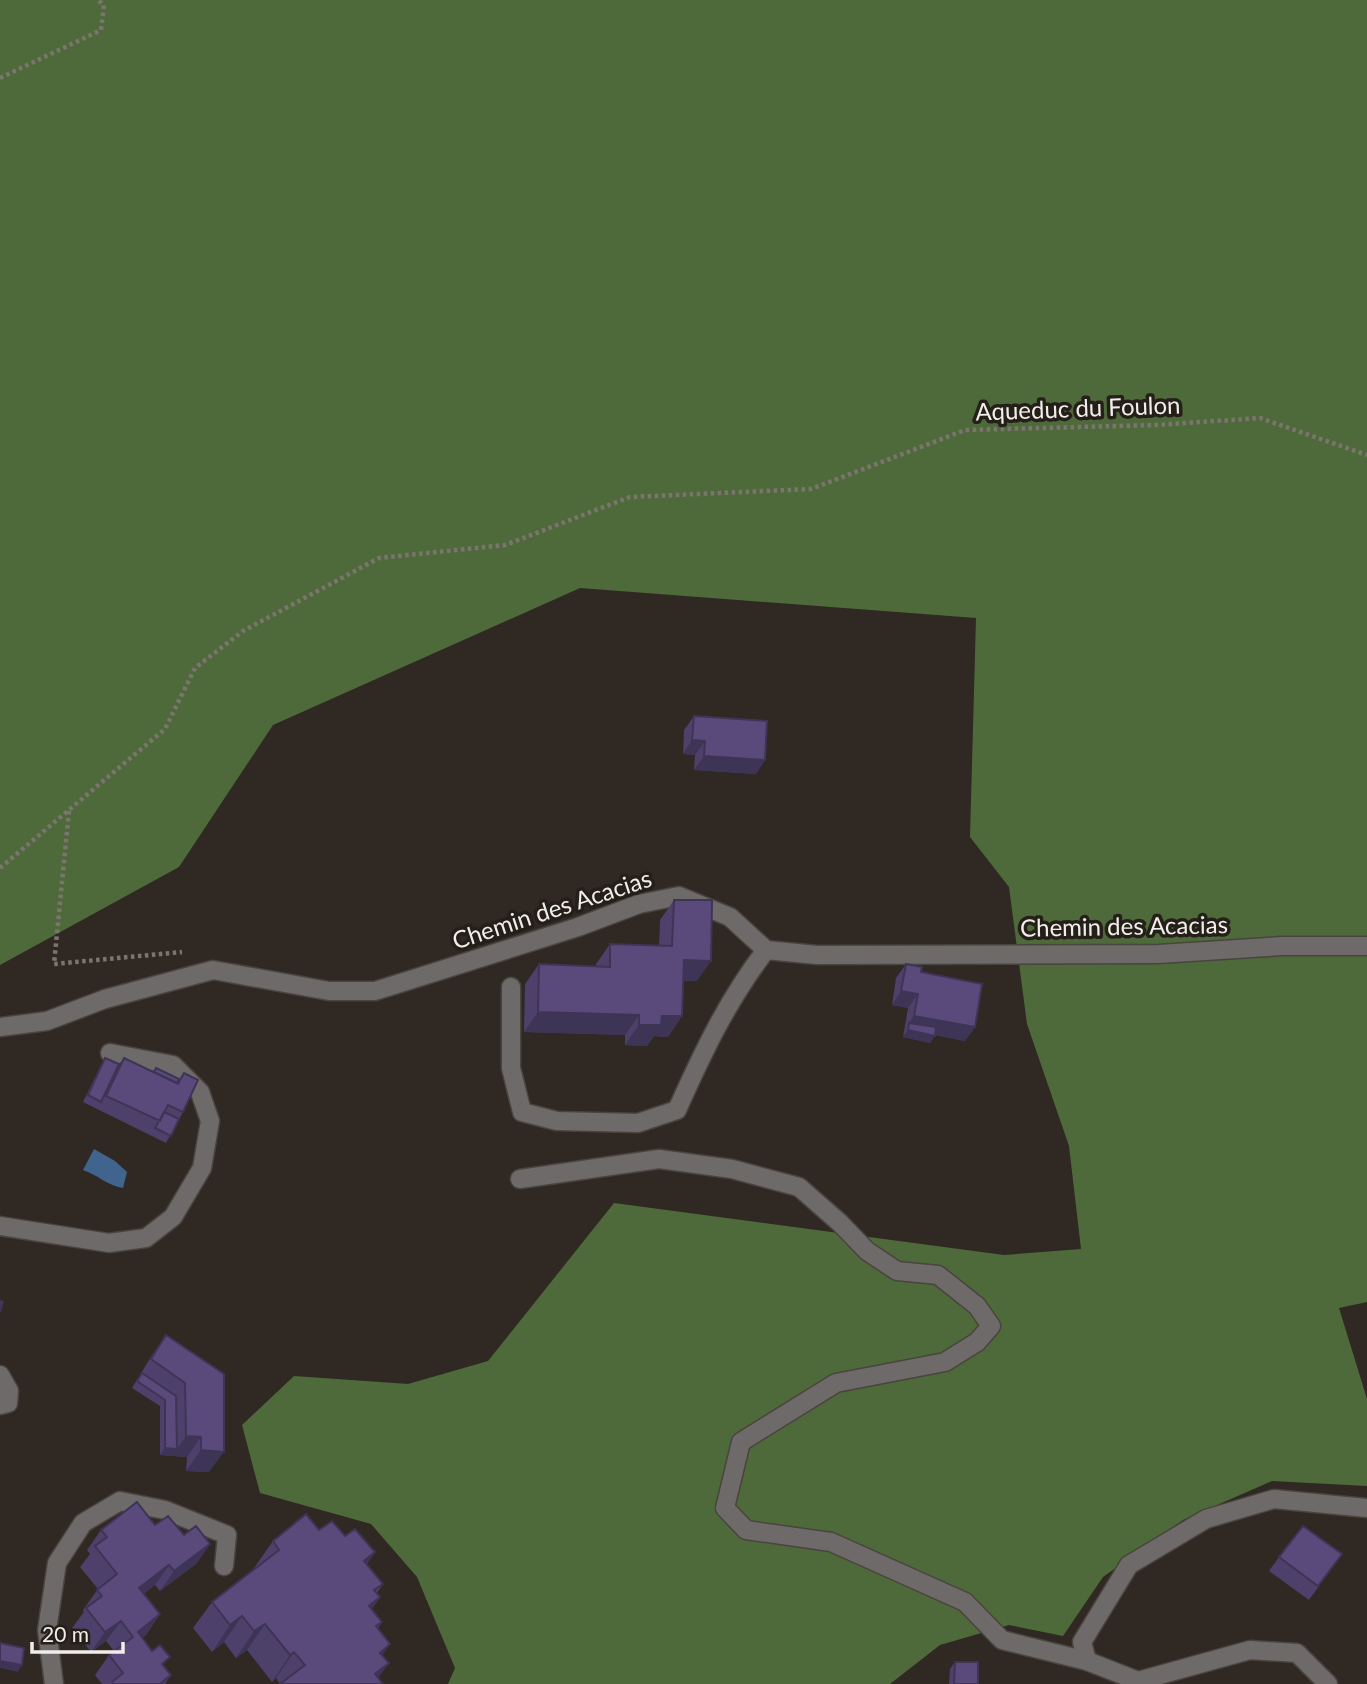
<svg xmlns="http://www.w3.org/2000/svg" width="1367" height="1684" font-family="Lato,sans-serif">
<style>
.forest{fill:#4f6a3a}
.water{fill:#41648f}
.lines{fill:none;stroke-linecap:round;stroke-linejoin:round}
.lane-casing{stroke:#4a443f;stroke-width:21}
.street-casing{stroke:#4a443f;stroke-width:21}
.path{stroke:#7b7570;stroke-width:4.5;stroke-dasharray:3.5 3.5;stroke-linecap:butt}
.lane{stroke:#6f6a6a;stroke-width:18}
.street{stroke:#6f6a6a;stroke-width:18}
.wall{fill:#4d406a}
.shaded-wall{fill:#3e3456}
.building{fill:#594a7b;stroke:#3e3456;stroke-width:2}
.labels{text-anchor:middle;stroke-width:7;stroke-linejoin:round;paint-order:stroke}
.street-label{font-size:24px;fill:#f1ede9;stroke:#251f19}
</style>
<rect width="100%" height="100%" fill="#2f2823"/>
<path class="forest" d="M0,0H1367V1302L1339,1308L1367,1399V1486L1272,1481L1183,1520L1103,1577L1063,1636L1009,1625L940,1645L890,1684H448L455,1668L417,1577L371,1524L260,1493L242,1425L294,1376L408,1384L488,1361L614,1203L1004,1255L1081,1249L1069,1146L1027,1024L1009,887L970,837L976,618L580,588L273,725L179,867L0,965Z"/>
<path class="water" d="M94,1149L115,1161L127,1172L123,1188C108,1186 98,1175 83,1170Z"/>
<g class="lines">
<defs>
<path id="lane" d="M511,987V1068L522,1112L557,1121L638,1123L677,1110C703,1052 727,1001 766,950
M520,1179L659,1159L732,1169L799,1187L840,1223L867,1251L897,1271L938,1275L977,1306L991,1326L977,1342L945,1362L836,1383L741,1442L725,1508L746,1530L831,1542L965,1602L1002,1640L1087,1661
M0,1226L109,1243L146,1238L173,1217L202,1168L210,1121L200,1092L173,1065L110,1053
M0,1375L9,1391L8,1403L0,1405
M54,1684L47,1630L57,1563L83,1523L120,1501L165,1510L227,1535L224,1566"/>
<path id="street" d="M0,1027L47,1021L105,999L213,970L329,991H375L578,927L639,904L679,896L730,917L766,950L817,955L1159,954L1282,946H1367
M1328,1684L1297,1653L1250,1650L1138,1681L1087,1661L1082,1642L1129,1565L1206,1519L1274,1499L1367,1508"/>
</defs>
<use href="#lane" class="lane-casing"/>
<use href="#street" class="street-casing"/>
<path class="path" d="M0,78L101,30L104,5L98,0
M69,811L54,964L182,952
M0,868L165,729L195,668L243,631L379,558L505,545L630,497L811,489L965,430L1156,425L1260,418L1367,455"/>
<use href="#lane" class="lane"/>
<use href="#street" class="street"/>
</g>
<path class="wall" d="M694,716L765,760L756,774L694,770L695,755L683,754L684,730Z
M674,900L697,981H684L682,1016L668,1037L654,1036L647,1046L625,1045V1035L524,1032L525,984L539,964L596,966V964L610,944L659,946L660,920Z
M906,964L921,972L975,1027L965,1041L935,1035L930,1043L903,1037L908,1008L892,1005L896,978Z
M105,1058L119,1064L124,1058L154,1072L156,1068L179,1079L184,1073L183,1112L166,1143L83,1102L101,1065Z
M166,1335L224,1374L209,1472L186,1471L187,1457L160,1455V1406L132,1388L152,1355Z
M155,1525L210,1544L196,1564L160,1591L155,1585L143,1594L160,1614L146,1635L142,1638L171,1675L165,1684H102L95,1675L109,1655L114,1651L106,1641L91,1652L72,1628L84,1612L83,1610L98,1589L80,1567L90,1554L87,1550L101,1530Z
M319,1530L345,1536L375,1552L367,1564L383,1584L377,1593L380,1597L372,1609L382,1622L378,1628L280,1684L276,1678L272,1682L247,1650L236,1658L224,1642L212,1652L193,1628L212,1602L255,1568H254L273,1541Z
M1342,1554L1309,1600L1269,1571L1279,1557Z
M955,1662L978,1684H949L950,1669Z"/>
<path class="shaded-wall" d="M692,740L705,741L695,755L683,754Z
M704,756L765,760L756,774L694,770Z
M684,960L711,961L697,981L670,980Z
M901,991L918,994L908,1008L892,1005Z
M538,1012L639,1015L625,1035L524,1032Z
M662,1016H682L668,1037L654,1036L647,1046L625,1045L639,1025Z
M914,1016L975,1027L965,1041L908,1030L909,1023Z
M908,1030L935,1036L930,1043L903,1037Z
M186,1436L201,1437L187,1457L160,1455L165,1448L177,1449Z
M201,1450L224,1452L209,1472L186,1471Z
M210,1544L196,1564L160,1591L174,1571Z
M375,1552L356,1579L364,1561Z
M169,1565L155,1585L124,1608L139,1588Z
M380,1597L362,1624L369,1606Z
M160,1614L146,1635L124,1652L138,1632Z
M242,1616L224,1642L212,1652L230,1625Z
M121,1621L106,1641L91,1652L105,1632Z
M265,1624L247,1650L236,1658L254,1631Z
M390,1644L372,1671L380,1653Z
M294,1652L276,1678L272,1682L290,1655Z
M0,1661L22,1665L18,1672L0,1668Z
M389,1663L374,1684L375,1674Z"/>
<path class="building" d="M694,716L767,721L765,760L704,756L705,741L692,740Z
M674,900H712L711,961L684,960L682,1016H662L661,1025H639V1015L538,1012L539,964L610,967V944L672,946Z
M906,964L922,967L921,972L982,984L975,1027L914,1016L918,994L901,991Z
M909,1023L936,1027L935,1036L908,1030Z
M105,1058L119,1064L101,1102L88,1095Z
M124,1058L178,1084L184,1073L198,1080L183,1112L168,1105L160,1121L106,1096Z
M156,1068L179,1079L177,1083L154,1072Z
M164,1112L179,1119L171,1136L155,1128Z
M0,1301L3,1302L0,1312Z
M166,1335L224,1374V1452L201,1450V1437L186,1436L185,1383L151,1359Z
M142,1373L176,1396L177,1449L165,1448V1400L137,1381Z
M137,1502L155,1525L168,1516L184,1535L196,1526L210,1544L174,1571L169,1565L139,1588L160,1614L138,1632L152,1651L160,1645L170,1657L162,1664L171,1675L161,1683L163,1684H113L112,1682L123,1673L109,1655L133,1637L121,1621L105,1632L86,1608L102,1596L97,1590L117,1574L95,1546L107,1537L101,1530Z
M306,1514L319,1530L332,1521L345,1536L355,1529L375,1552L364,1561L383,1584L374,1590L380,1597L369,1606L382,1622L376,1626L390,1644L380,1653L389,1663L375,1674L383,1684H280L305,1665L294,1652L290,1655L265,1624L254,1631L242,1616L230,1625L212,1602L279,1550L273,1541Z
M1303,1526L1342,1554L1318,1586L1279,1557Z
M0,1643L24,1648L22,1665L0,1661Z
M955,1662H978V1684H954Z"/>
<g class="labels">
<g class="street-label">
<text transform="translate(1078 409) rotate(-2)" y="8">Aqueduc du Foulon</text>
<text transform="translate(552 910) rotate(-18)" y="8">Chemin des Acacias</text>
<text transform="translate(1124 927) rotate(-1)" y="8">Chemin des Acacias</text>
</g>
</g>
<path d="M32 1642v10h91v-10" fill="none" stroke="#f1ede9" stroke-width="3.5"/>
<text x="42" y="1642" font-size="21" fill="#f1ede9" stroke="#251f19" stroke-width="5" paint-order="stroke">20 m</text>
</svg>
